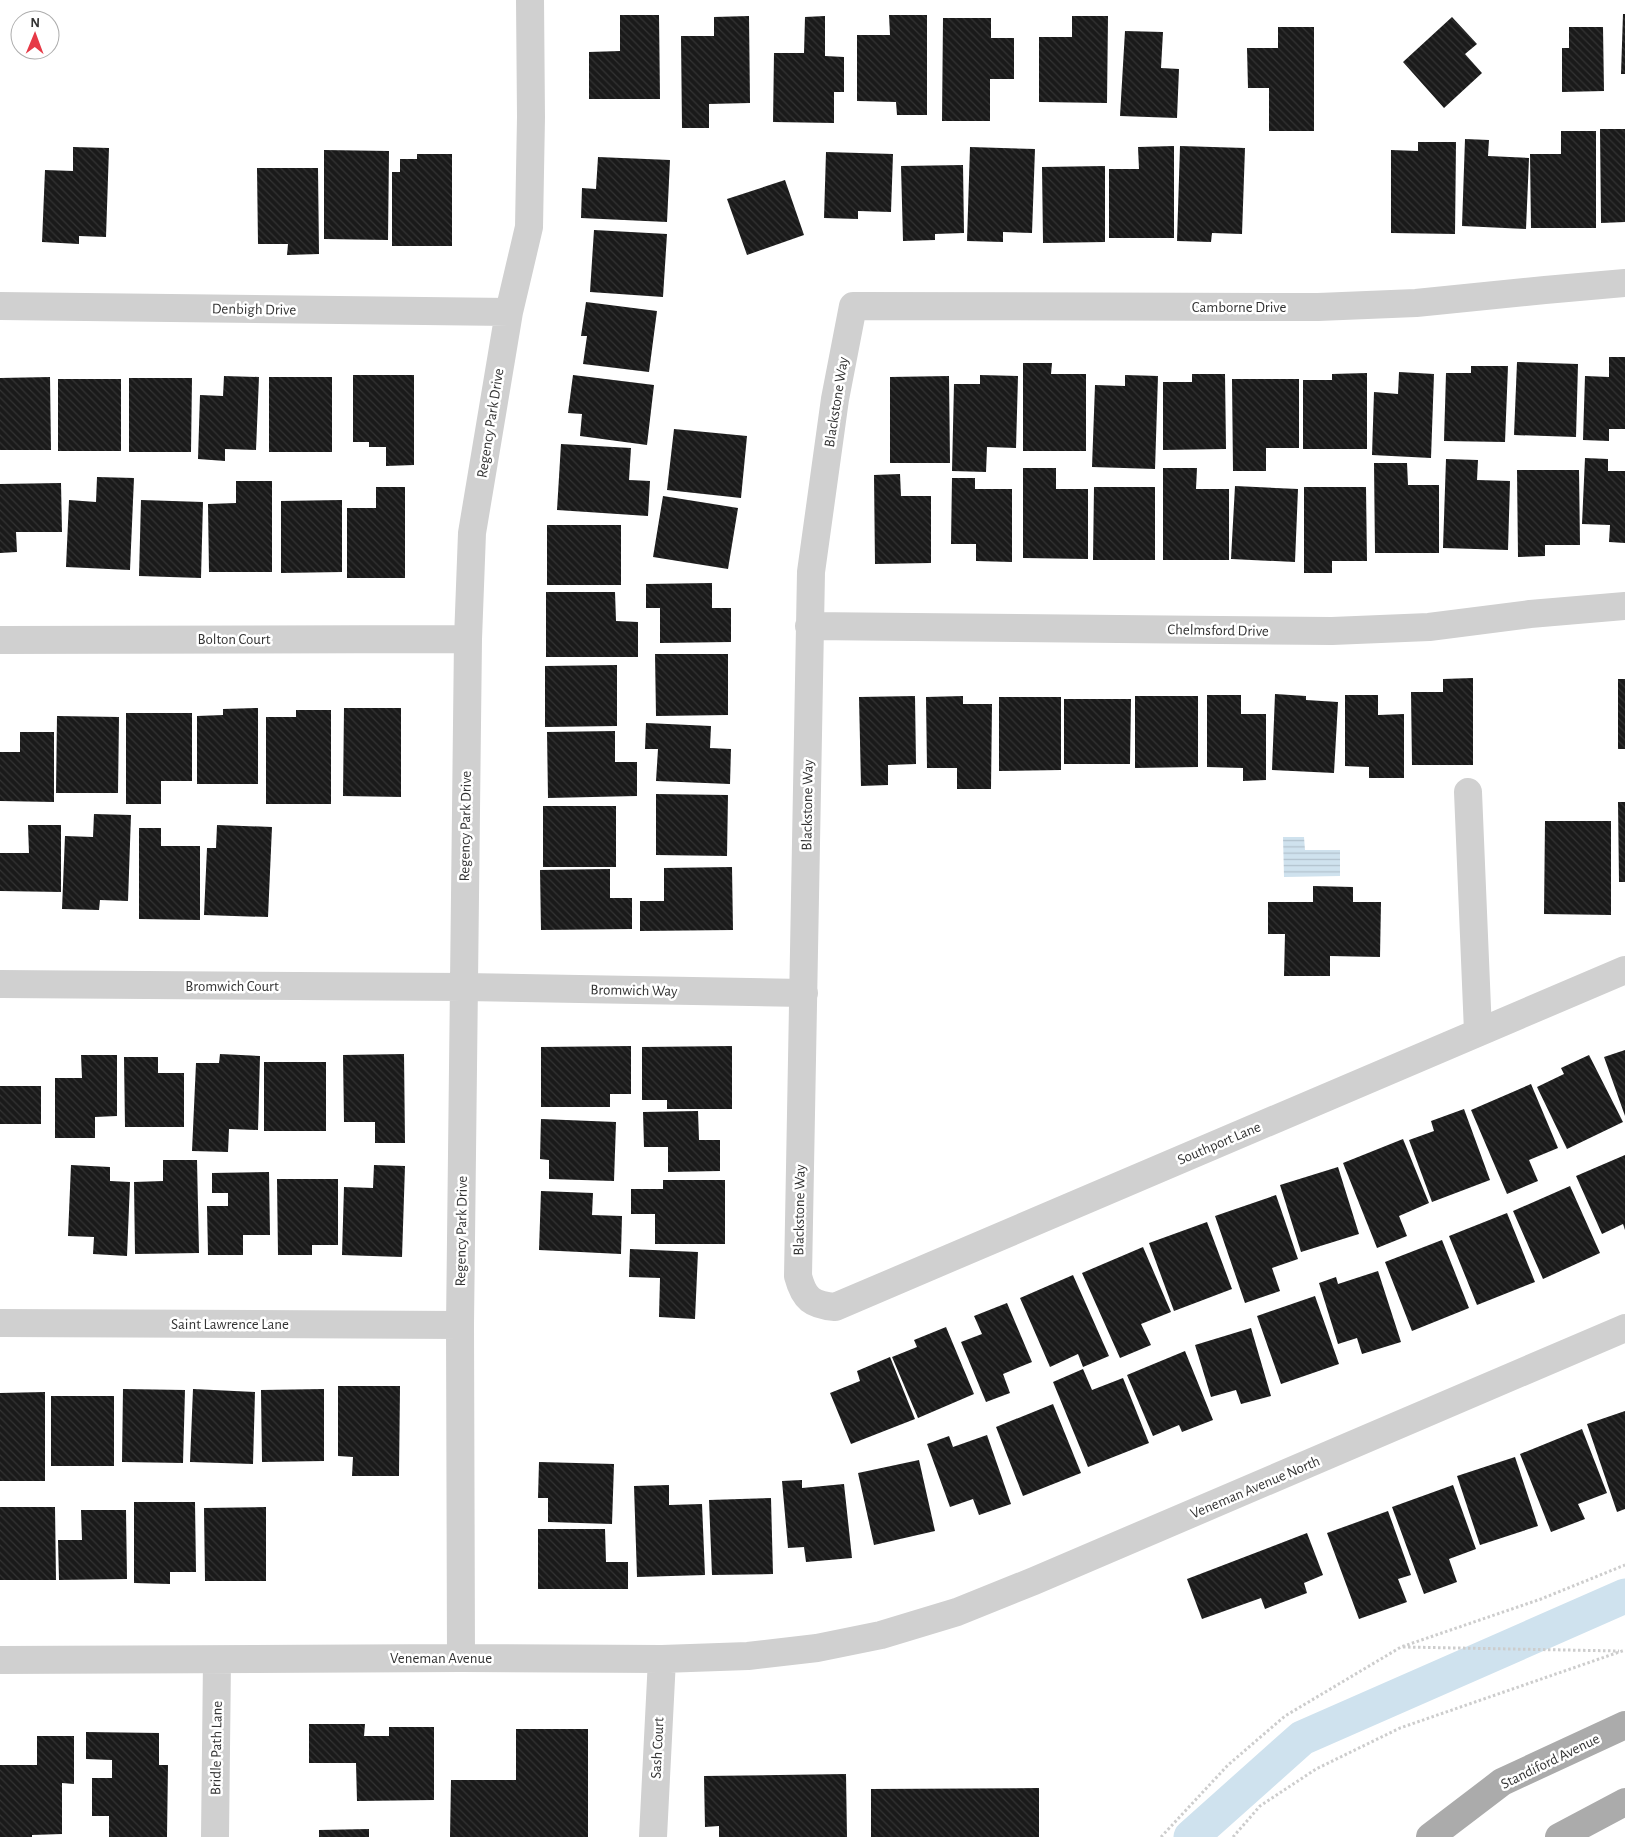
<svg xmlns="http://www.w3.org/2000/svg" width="1625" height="1837" font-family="'Alegreya Sans',sans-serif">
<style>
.water{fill:url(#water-rules)}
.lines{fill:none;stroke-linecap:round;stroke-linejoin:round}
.canal{stroke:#cfe2ee;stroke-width:35}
.building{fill:url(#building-back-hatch)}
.path{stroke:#cdcdcd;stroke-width:3;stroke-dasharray:2.5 2.5;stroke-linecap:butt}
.minor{stroke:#d0d0d0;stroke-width:28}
.major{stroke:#ababab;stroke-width:28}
.labels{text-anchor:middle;stroke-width:5;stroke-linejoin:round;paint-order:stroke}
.street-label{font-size:15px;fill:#333;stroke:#fff}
</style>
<defs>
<pattern id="water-rules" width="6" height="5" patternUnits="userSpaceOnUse" patternTransform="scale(1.25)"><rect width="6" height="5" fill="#cfe2ee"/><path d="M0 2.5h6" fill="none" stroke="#b2c2cd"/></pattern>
<pattern id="building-back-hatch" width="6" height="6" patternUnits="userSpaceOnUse" patternTransform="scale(1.25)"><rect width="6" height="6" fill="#1a1a1a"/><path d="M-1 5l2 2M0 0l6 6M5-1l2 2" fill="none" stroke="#333"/></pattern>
</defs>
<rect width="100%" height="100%" fill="#fff"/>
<path class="water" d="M1283,837H1304L1305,850H1340V876L1284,877Z"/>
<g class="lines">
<path class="canal" d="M1191,1837L1302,1738L1625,1596"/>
</g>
<path class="building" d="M1623,14H1625V74H1621Z
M620,15H659L660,99H589V52L620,51Z
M889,15H927V115H897L896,102L857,101V35H890Z
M749,16L750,103L709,104V128H682L681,36H714V17Z
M825,16V56L844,57V92H834V123L773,122L774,53H804L805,17Z
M1072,16H1108L1107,103L1039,102V37H1072Z
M1452,17L1477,44L1465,54L1482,73L1444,108L1403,62Z
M943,18H991V38H1014V79H990V121H942Z
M1278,27H1314V131H1269V88H1248L1247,48H1278Z
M1569,27H1603L1604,91L1562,92V48H1569Z
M1125,31L1163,32L1161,68L1179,69L1177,118L1120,116Z
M1600,129H1625V222L1601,223Z
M1561,131H1596V228H1531L1530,154H1561Z
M1465,139L1489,140L1488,156L1529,158L1526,229L1462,226Z
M1418,142H1456L1455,234L1391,233V150L1418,151Z
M1174,146V238H1109V169H1139L1138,147Z
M1180,146L1245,148L1242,234L1212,233L1211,242L1177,241Z
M73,147L109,148L106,237L79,236V244L42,242L45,170L73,171Z
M970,147L1035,149L1032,233L1003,232V242L967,241Z
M324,150L389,151L388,240L324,239Z
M826,152L893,154L891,212L858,211V219L824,218Z
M417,154H452V246H392V172H400V159H417Z
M598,157L670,160L667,222L581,218L582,188L596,189Z
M963,165L964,233L935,234V240L903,241L901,166Z
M1105,166V242L1043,243L1042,167Z
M257,168H318L319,254L287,255L288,244H258Z
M785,180L804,235L747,255L727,199Z
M594,230L667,234L663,297L590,292Z
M586,302L657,311L649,372L583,364L587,336H581Z
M1609,357H1625V429H1609V441L1583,440L1585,376L1609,377Z
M1517,362L1578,364L1576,437L1514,435Z
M1023,363H1052L1051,374H1086V451H1023Z
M1471,366H1508L1505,442L1444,441L1446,373H1471Z
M1399,372L1434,374L1431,458L1372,455L1374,392L1398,394Z
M1367,373V449H1303V380H1332V374Z
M1192,374H1225L1226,449L1163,450V382H1192Z
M353,375H414V465L386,466V447H369V442H353Z
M573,375L654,385L647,445L580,436L582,414L568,413Z
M980,375L1018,376L1016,448L987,447L986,472L952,471L954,384H980Z
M1125,375L1158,376L1155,469L1092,467L1095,385L1125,386Z
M224,376L259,377L256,450L225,449V461L198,459L200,395L223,396Z
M949,376L950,463H890V377Z
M50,377L51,450H0V378Z
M269,377H332V452H269Z
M129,378H192L191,452H129Z
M58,379H121V451H58Z
M1232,379H1299V448H1266V471H1233Z
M674,429L747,436L741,498L667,490Z
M561,444L631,448L629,480L650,481L648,516L557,510Z
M1585,458L1608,459V471H1625V543L1609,542L1610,525L1582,524Z
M1446,459L1478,460L1477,480L1510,481L1508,550L1443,548Z
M1374,463H1407L1408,485H1439V553H1375Z
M1023,468H1056V489H1088V559L1023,558Z
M1163,468H1197L1196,489H1229V560H1163Z
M1517,470H1579L1580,545H1545V556L1518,557Z
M900,474L901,496H931V563L875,564L874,475Z
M97,477L134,478L130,570L66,567L69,500L96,502Z
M952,478H975V489H1012V562L976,561V544H951Z
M236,481H272V572H209L208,504L236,503Z
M61,483L62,532H16L17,552L0,553V484Z
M1235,486L1298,489L1295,562L1231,559Z
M376,487H405V578H347V508H376Z
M1094,487H1155V560H1093Z
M1304,487H1366L1367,561H1332V573H1304Z
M663,496L738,508L728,569L653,557Z
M141,500L203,502L201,578L139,576Z
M342,500V572L281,573V501Z
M547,525H621V585H547Z
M712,583V608H731V642L660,643V608H646V584Z
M546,592H615L616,621L638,622V657H546Z
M655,654H728V715L656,716Z
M617,665V726L545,727V666Z
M1473,678V765H1412L1411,692H1443V679Z
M1618,679H1625V749H1618Z
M1275,694L1306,696V700L1338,702L1334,773L1272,770Z
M1207,695H1241V714H1266V780L1243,781V768L1207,767Z
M1345,695H1378V715L1404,714V778H1369V767L1345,766Z
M915,696L916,764L888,765V785L861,786L859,697Z
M963,696V704H992L991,789H957V768H927L926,697Z
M1135,696H1198V767L1135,768Z
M999,697H1061V770L999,771Z
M1064,699H1131L1130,764H1064Z
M258,708V784H197V716L223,715V709Z
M344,708H401V797L343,796Z
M296,710H331V804H266V717H296Z
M126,713H192V781H161V804H126Z
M57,716L119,717L118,793H56Z
M646,723L711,726L710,748L731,749L730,784L656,781L658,749H645Z
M615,731V762H637V796L548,798L547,732Z
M20,732H54V802L0,801V752H20Z
M656,794L728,795L727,856L656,855Z
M1618,802H1625V882H1619Z
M543,806H616V867H543Z
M94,814L131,815L128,901L100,900L99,910L62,909L65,836L93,837Z
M1545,821H1611V915L1544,914Z
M28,825H61V892L0,891V853H29Z
M217,825L272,827L268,917L204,915L207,848H216Z
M139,828H161V846H200V920L139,919Z
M732,867L733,930L640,931V901H664V868Z
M610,869V898H632V929L541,930L540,870Z
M1313,886L1353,887V902H1381L1380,957L1330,956V976H1284L1285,934H1268V902H1313Z
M631,1046V1094H610V1107H541V1047Z
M732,1046V1109H667V1100H642V1047Z
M1625,1050V1116L1604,1057Z
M220,1054L260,1056L258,1130L229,1129L228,1152L192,1151L196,1063H219Z
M404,1054L405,1143H375V1122H344L343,1055Z
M81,1055H117V1116L95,1117V1138H55V1078H82Z
M1589,1055L1623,1122L1567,1149L1537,1087L1564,1074L1561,1068Z
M124,1057H158V1073H184V1127H125Z
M264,1062H326V1131H264Z
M1531,1084L1558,1148L1529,1160L1538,1181L1507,1194L1471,1110Z
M0,1086H41V1124H0Z
M1464,1109L1490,1180L1432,1202L1409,1140L1434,1131L1431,1121Z
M698,1111L699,1140H720V1171L668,1172V1147H644L643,1112Z
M541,1119L616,1122L614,1181L549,1179V1160L540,1159Z
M1403,1139L1429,1203L1399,1216L1407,1236L1377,1248L1343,1163Z
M1625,1155V1230L1623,1224L1602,1234L1576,1176Z
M163,1160H197L199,1253L135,1254L134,1182L163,1181Z
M71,1165L110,1167V1181L130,1182L127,1256L93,1254L94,1237L68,1236Z
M374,1165L405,1166L402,1257L342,1255L344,1187L373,1188Z
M1338,1167L1359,1234L1301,1252L1280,1185Z
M269,1172L270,1235H243V1255H208L207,1206H228V1193H212V1173Z
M277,1179H338V1245H312V1255H278Z
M663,1180H725V1244H655V1214H631V1189H663Z
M1570,1186L1600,1253L1543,1279L1513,1211Z
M541,1191L593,1193L592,1215L622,1216L621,1254L539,1250Z
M1276,1195L1298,1259L1272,1268L1280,1291L1245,1303L1215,1216Z
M1507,1213L1535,1282L1477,1305L1449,1236Z
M1207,1222L1232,1289L1174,1311L1149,1243Z
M1442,1240L1469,1308L1412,1331L1385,1262Z
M1143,1247L1171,1312L1141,1324L1151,1345L1120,1358L1082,1273Z
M630,1249L698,1252L695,1319L659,1317L660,1278L629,1277Z
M1378,1271L1401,1342L1362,1354L1357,1338L1338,1344L1319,1283L1336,1277L1338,1284Z
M1073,1275L1109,1356L1083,1367L1078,1354L1050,1367L1020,1298Z
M1315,1296L1339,1364L1281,1384L1257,1316Z
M1007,1303L1032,1362L1003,1374L1010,1393L986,1402L961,1342L982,1334L974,1316Z
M946,1327L974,1394L918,1418L892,1357L917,1347L914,1340Z
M1251,1328L1271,1396L1241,1404L1236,1390L1211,1397L1195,1345Z
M1185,1351L1213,1420L1182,1432L1179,1425L1153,1436L1127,1375Z
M890,1357L915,1419L851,1444L830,1393L860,1381L857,1371Z
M1083,1369L1092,1390L1123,1378L1149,1443L1088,1467L1053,1382Z
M338,1386H400L399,1476H352L353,1457L338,1456Z
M123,1389L185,1390L183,1463L122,1462Z
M193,1389L255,1392L253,1464L190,1462Z
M324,1389V1461L262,1462L261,1390Z
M45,1392V1481H0V1393Z
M51,1396H114V1466H51Z
M1053,1404L1081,1473L1023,1496L996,1427Z
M1625,1411V1509L1617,1512L1587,1424Z
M1582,1429L1607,1493L1578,1504L1585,1519L1551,1532L1520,1454Z
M987,1435L1011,1504L979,1515L973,1499L950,1507L927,1444L949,1436L953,1447Z
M1515,1457L1538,1526L1480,1545L1457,1476Z
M919,1460L935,1531L874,1545L858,1473Z
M539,1462L614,1464L612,1524L548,1522V1498H538Z
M802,1480V1488L844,1484L852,1558L806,1562L804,1547L788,1548L782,1481Z
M669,1485V1505L702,1504L705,1575L637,1577L634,1486Z
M1453,1485L1476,1549L1449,1559L1457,1582L1424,1594L1392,1507Z
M771,1498L773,1574L712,1575L709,1500Z
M134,1502H195L196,1572H170V1584L134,1583Z
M0,1507H55L56,1580H0Z
M266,1507V1581H205L204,1508Z
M81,1510H126L127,1579L59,1580L58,1540H82Z
M1388,1511L1411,1575L1398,1579L1407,1602L1359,1619L1327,1533Z
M538,1529H605L606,1562H628V1589H538Z
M1307,1533L1323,1575L1304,1583L1307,1593L1265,1609L1261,1598L1202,1619L1187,1579Z
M309,1724H365L364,1736H389V1727H434V1800L357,1801L356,1763H309Z
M516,1729H588V1837H450L451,1780H516Z
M86,1732L159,1733V1765H168L167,1837H109V1816H92V1778H112V1760L86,1759Z
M37,1736H74V1784L62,1783V1834L32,1835V1837H0V1765H37Z
M846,1774L847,1837H719V1826L705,1827L704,1776Z
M1039,1788V1837H871V1789Z
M369,1829V1837H319V1830Z"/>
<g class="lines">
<path class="path" d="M1403,1647L1619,1651
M1161,1837L1228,1765L1285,1716L1401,1647L1541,1599L1625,1565
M1233,1837L1260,1806L1316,1769L1400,1728L1625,1650"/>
<path class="minor" d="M1625,283L1545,290L1416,303L1318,307L853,306L835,399L811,572L798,1276C804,1299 812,1305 835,1307L1625,970
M0,306L509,312
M809,626L1332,631L1429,627L1530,614L1625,606
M0,640L468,639
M1468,792L1478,1032
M0,984L464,987L804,993
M0,1323L460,1325
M461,1658L460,1325L468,639L472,533L509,312L529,227L531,117L530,0
M0,1660L461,1658L662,1659L748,1656L817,1648L881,1635L957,1612L1034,1581L1625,1328
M215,1837L217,1660
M653,1837L662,1659"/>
<path class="major" d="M1430,1837L1502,1782L1625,1725
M1559,1837L1625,1802"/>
</g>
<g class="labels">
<g class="street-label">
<text x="1239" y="312">Camborne Drive</text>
<text transform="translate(254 309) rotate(1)" y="5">Denbigh Drive</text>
<text transform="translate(836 402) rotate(-81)" y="5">Blackstone Way</text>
<text transform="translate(490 423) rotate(-81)" y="5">Regency Park Drive</text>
<text transform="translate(1218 630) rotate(1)" y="5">Chelmsford Drive</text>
<text x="234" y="644">Bolton Court</text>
<text transform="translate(807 805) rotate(-89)" y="5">Blackstone Way</text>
<text transform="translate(465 826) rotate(-89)" y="5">Regency Park Drive</text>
<text x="232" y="991">Bromwich Court</text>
<text transform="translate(634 990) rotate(1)" y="5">Bromwich Way</text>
<text transform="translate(1219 1143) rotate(-23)" y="5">Southport Lane</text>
<text transform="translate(799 1210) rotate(-89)" y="5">Blackstone Way</text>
<text transform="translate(461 1231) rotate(-89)" y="5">Regency Park Drive</text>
<text x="230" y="1329">Saint Lawrence Lane</text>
<text transform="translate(1255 1487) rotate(-23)" y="5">Veneman Avenue North</text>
<text x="441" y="1663">Veneman Avenue</text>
<text transform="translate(216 1748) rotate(-89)" y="5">Bridle Path Lane</text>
<text transform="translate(657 1748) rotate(-87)" y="5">Sash Court</text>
<text transform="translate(1550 1761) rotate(-26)" y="5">Standiford Avenue</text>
</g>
</g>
<g transform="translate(35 35) rotate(1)"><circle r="24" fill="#ffffff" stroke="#adadad"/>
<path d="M0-4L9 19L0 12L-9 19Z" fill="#e63946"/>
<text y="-8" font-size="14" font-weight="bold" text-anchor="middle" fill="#333333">N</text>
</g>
</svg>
